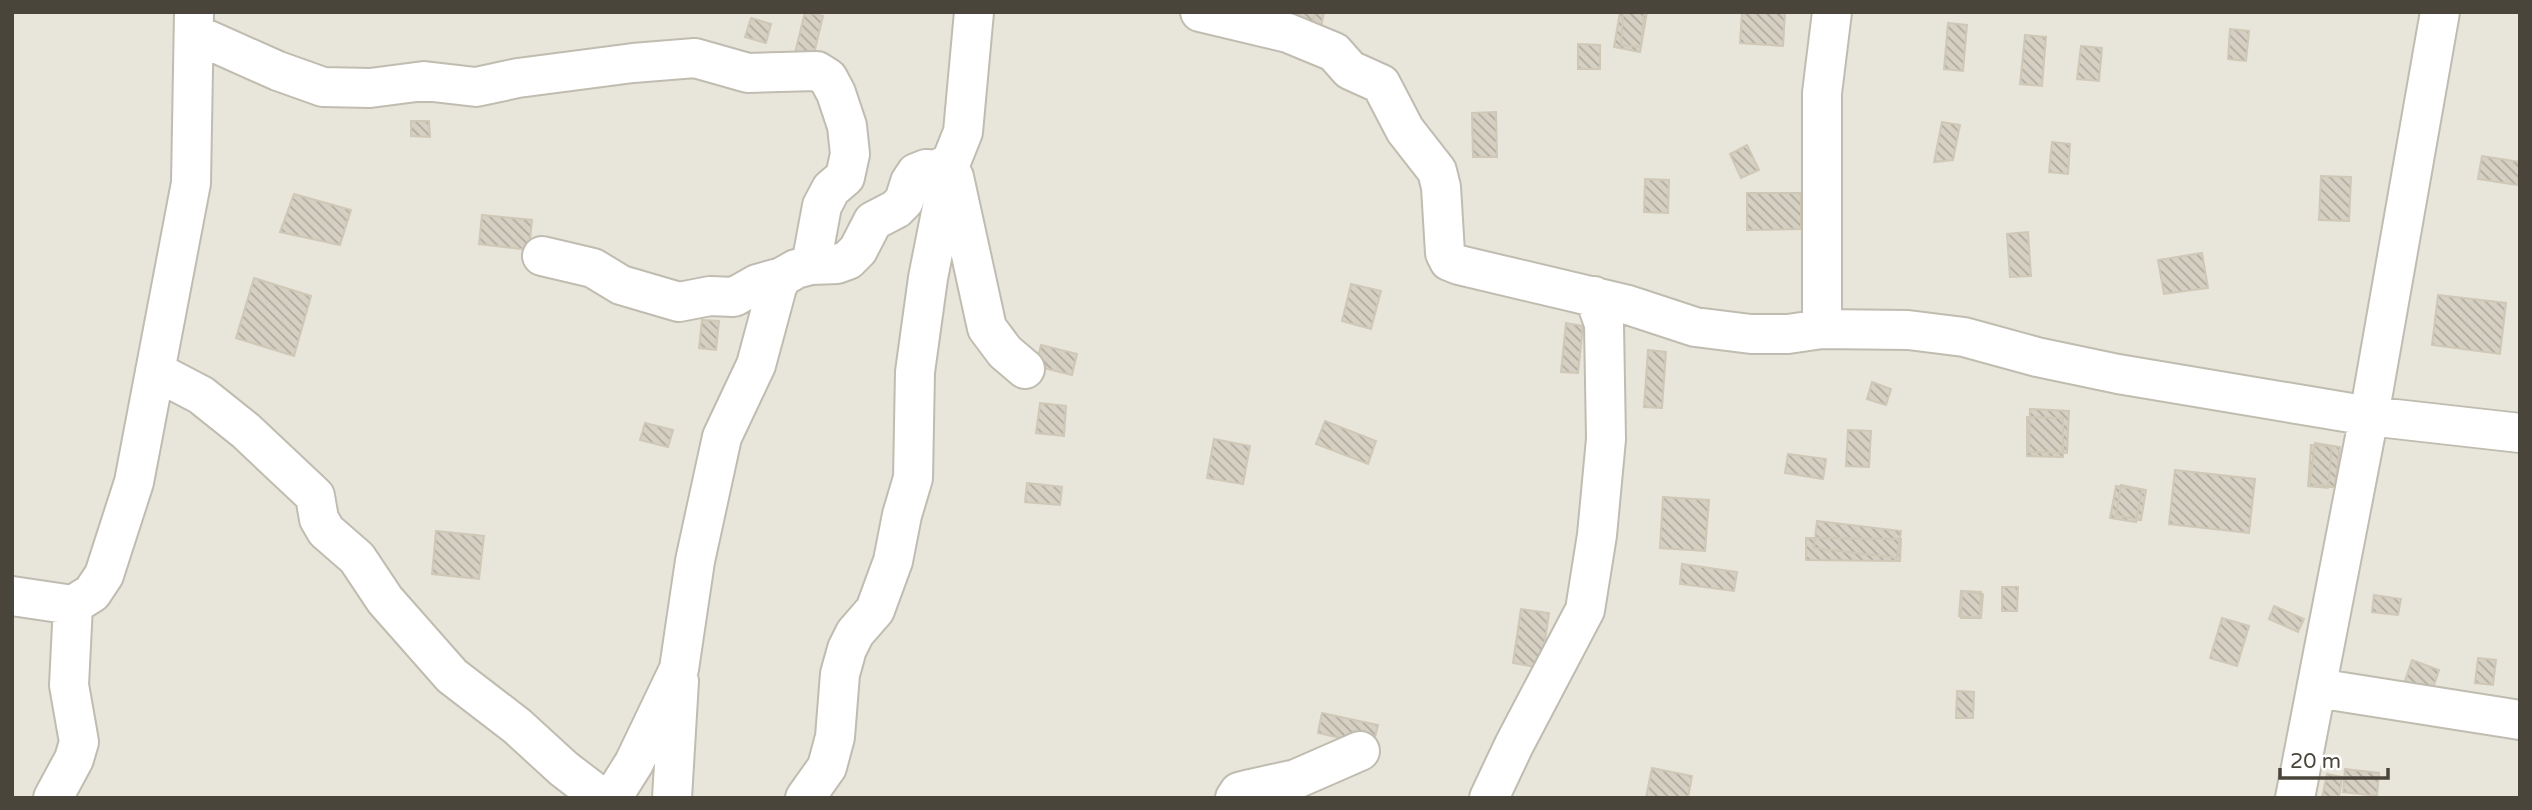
<svg xmlns="http://www.w3.org/2000/svg" width="2532" height="810" font-family="'Varela Round',sans-serif">
<style>
.residential{fill:#e8e5db}
.building{fill:url(#building-back-hatch);stroke:#d0c8b7;stroke-width:2}
.lines{fill:none;stroke-linecap:round;stroke-linejoin:round}
.street-casing{stroke:#c0bcb0;stroke-width:42}
.street{stroke:#fff;stroke-width:38}
</style>
<defs>
<pattern id="building-back-hatch" width="6" height="6" patternUnits="userSpaceOnUse" patternTransform="scale(1.75)"><rect width="6" height="6" fill="#d6d0c3"/><path d="M-1 5l2 2M0 0l6 6M5-1l2 2" fill="none" stroke="#b0aba0"/></pattern>
</defs>
<rect width="100%" height="100%" fill="#f5f3ed"/>
<path class="residential" d="M12,12H2520V798H12Z"/>
<path class="building" d="M805,12L823,16L812,62L794,57Z
M1288,12H1315L1310,33L1285,27Z
M1291,12H1324L1321,27L1289,21Z
M1620,12H1647L1640,52L1614,47Z
M1623,12H1644L1641,47L1621,45Z
M1742,12H1785L1783,46L1740,43Z
M751,18L771,24L766,43L745,37Z
M1948,23L1967,25L1963,71L1944,69Z
M2230,29L2249,31L2246,61L2228,59Z
M2025,35L2046,37L2042,86L2020,84Z
M1578,44L1600,45V69H1578Z
M2081,46L2102,48L2099,81L2077,79Z
M1496,112L1497,157H1473L1472,113Z
M411,121H429L430,137L411,136Z
M1942,122L1960,125L1953,160L1934,162Z
M2052,142L2070,144L2068,174L2049,172Z
M1747,145L1759,170L1741,178L1730,154Z
M2482,156L2520,162L2518,185L2478,179Z
M2321,176L2351,177L2349,221L2319,220Z
M1645,179L1669,180L1668,213L1644,212Z
M1747,193H1801V229L1747,230Z
M294,194L351,210L340,245L280,232Z
M482,215L532,220L529,250L479,244Z
M2028,232L2031,276L2010,277L2007,234Z
M2202,253L2208,288L2164,294L2158,260Z
M254,278L311,296L294,356L236,338Z
M1351,284L1381,291L1371,329L1342,321Z
M2438,295L2506,303L2500,354L2432,345Z
M702,320L719,321L716,350L699,348Z
M1566,323L1583,326L1578,373L1561,372Z
M1041,345L1077,354L1072,375L1036,366Z
M1648,350L1666,352L1662,408L1644,407Z
M1872,382L1891,389L1886,405L1867,399Z
M1040,403L1066,406L1064,436L1036,433Z
M2030,409L2069,411L2067,453L2029,452Z
M2027,417L2063,418V457L2027,456Z
M1325,421L1376,441L1368,464L1316,444Z
M645,423L673,430L668,447L640,440Z
M1848,430L1871,431L1869,467L1846,466Z
M1214,439L1250,446L1243,484L1207,478Z
M2315,443L2340,447L2335,487L2310,483Z
M2311,445L2332,446L2328,488L2308,486Z
M1788,454L1826,459L1823,479L1785,473Z
M2175,470L2255,479L2249,533L2169,524Z
M1027,483L1062,487L1060,505L1025,502Z
M2121,485L2146,490L2141,520L2116,515Z
M2116,486L2142,490L2136,522L2110,518Z
M1663,497L1709,500L1705,551L1660,548Z
M1817,521L1901,531L1897,558L1814,548Z
M436,531L484,536L479,579L432,574Z
M1806,538L1901,539L1900,561L1806,560Z
M1682,564L1737,572L1734,591L1680,584Z
M2002,587H2018L2017,611H2002Z
M1961,591L1983,594L1981,618L1959,616Z
M1962,591L1981,592L1980,618H1961Z
M2374,595L2401,599L2398,615L2372,612Z
M2274,606L2304,619L2298,632L2269,619Z
M1521,609L1549,613L1541,668L1513,663Z
M2222,618L2249,626L2237,666L2210,658Z
M2478,658L2496,660L2493,685L2475,683Z
M2412,660L2439,670L2432,691L2405,681Z
M1957,691L1974,692L1973,718H1956Z
M1322,713L1378,725L1373,745L1318,733Z
M1652,768L1692,776L1688,798L1646,797Z
M2345,769L2379,773L2377,796L2343,792Z
M2327,774L2342,777L2339,798H2322Z"/>
<g class="lines">
<defs>
<path id="street" d="M1200,12L1288,33L1334,52L1350,70L1381,84L1405,130L1437,171L1441,187L1445,253L1449,261L1459,265L1628,305L1695,327L1751,334H1788L1822,329L1908,330L1964,337L2037,357L2118,374L2369,416L2520,433
M195,34L278,71L323,87L370,88L424,81L476,87L518,78L633,63L695,58L748,73L817,71L828,78L836,93L847,126L850,154L845,177L831,189L822,206L811,265
M954,177L987,328L1005,352L1025,369
M542,256L593,268L621,285L679,302L710,296L734,297L757,284L782,277L796,269L811,265L837,264L848,260L858,250L873,221L896,209L904,201L910,182L916,173L926,169L936,170L951,162L963,132L974,12
M1822,329V93L1832,12
M155,371L201,395L246,431L315,496L319,519L326,531L357,558L385,600L452,676L517,726L564,769L602,798
M12,596L73,605L92,593L104,575L134,482L191,183L194,12
M2317,688L2520,720
M53,798L74,759L79,742L69,685L73,605
M612,798L634,763L679,669L695,561L722,437L756,365L777,287L782,277
M672,798L679,681
M805,798L827,767L835,737L840,674L847,649L855,633L875,610L893,561L902,515L913,478L915,372L928,278L951,162
M1235,798L1239,792L1246,790L1296,779L1360,751
M1489,798L1514,745L1585,610L1597,535L1606,439L1604,324L1594,296
M2295,798L2369,416L2440,12"/>
</defs>
<use href="#street" class="street-casing"/>
<use href="#street" class="street"/>
</g>
<rect width="2532" height="810" fill="none" stroke="#49453b" stroke-width="28"/>
<path d="M2280 768v10h108v-10" fill="none" stroke="#49453b" stroke-width="3.5"/>
<text x="2290" y="768" font-size="21" fill="#49453b" stroke="#ffffff" stroke-width="5" paint-order="stroke">20 m</text>
</svg>
